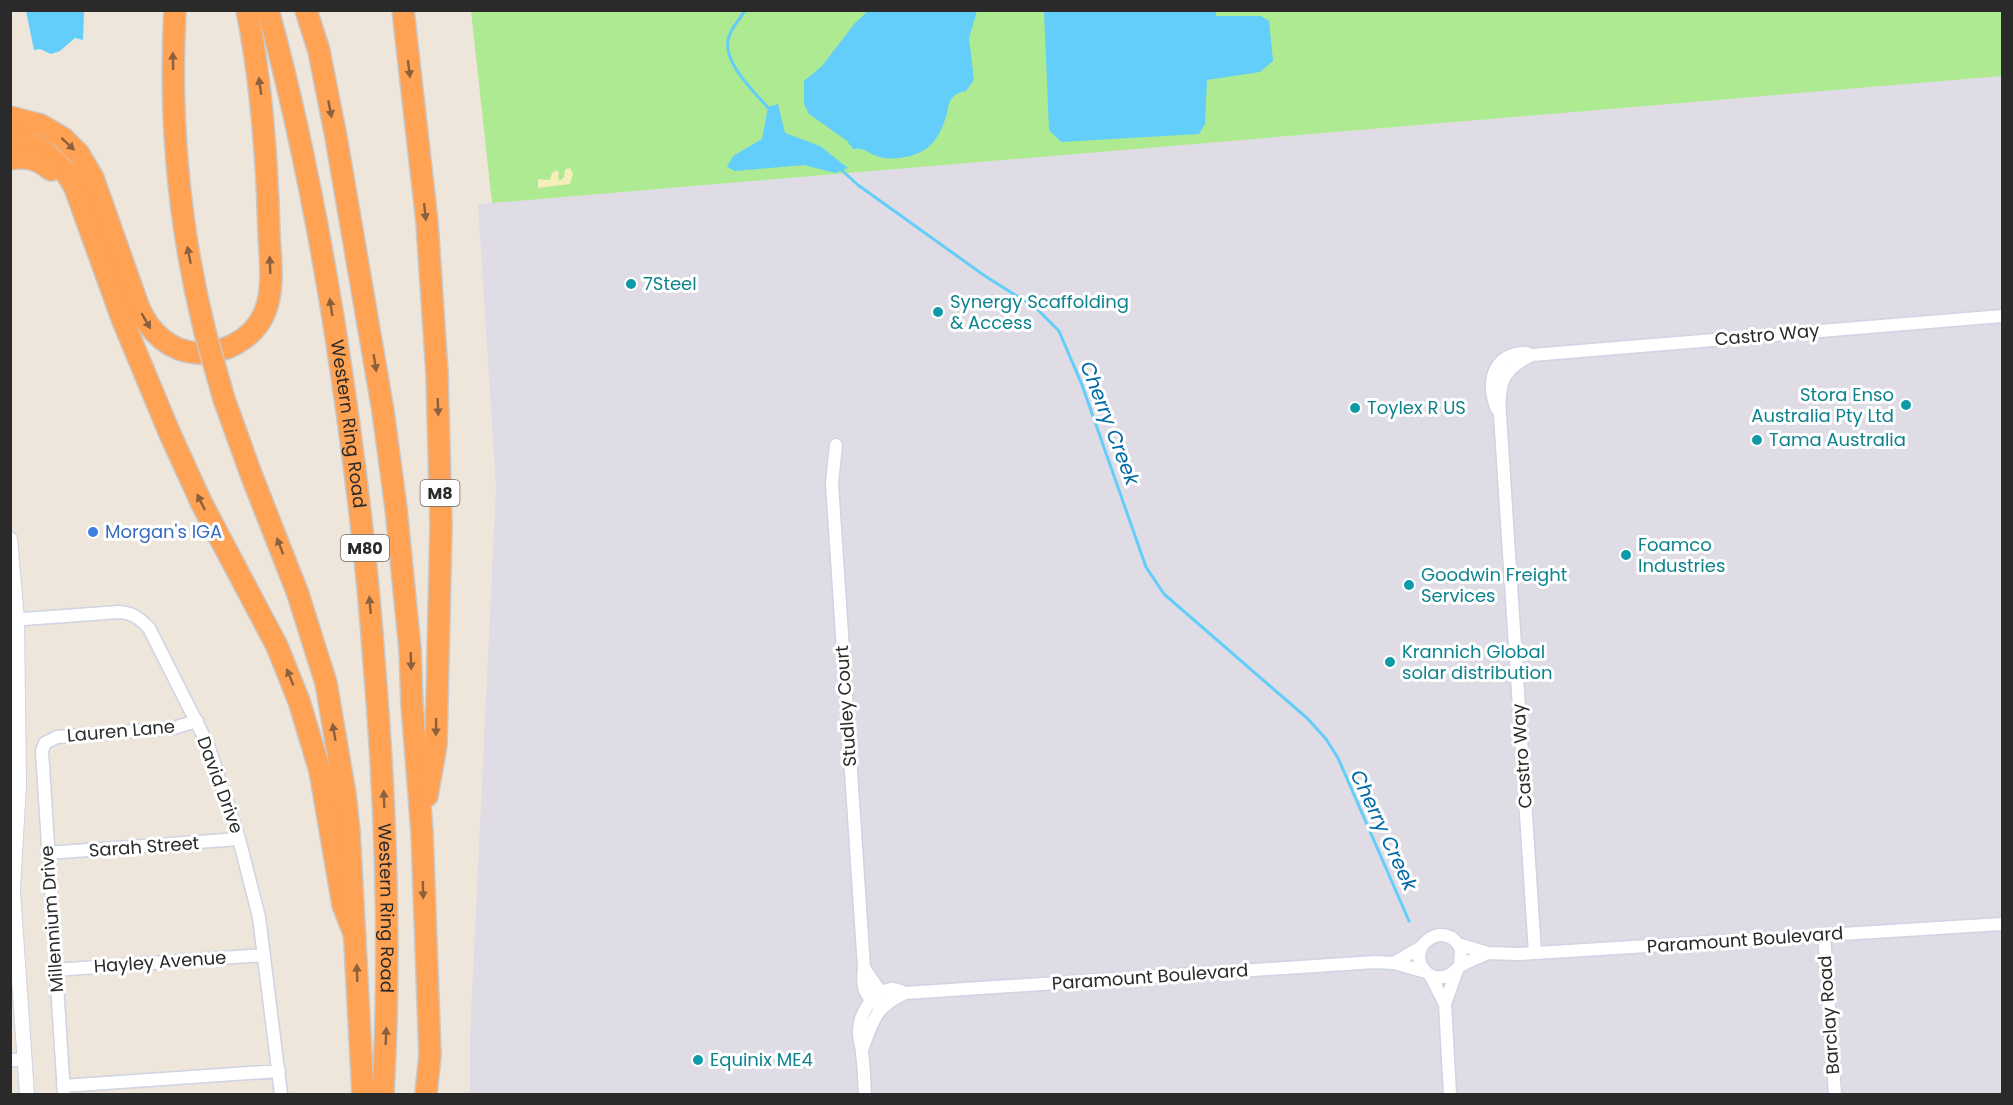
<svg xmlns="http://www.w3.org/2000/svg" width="2013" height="1105" font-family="Poppins,sans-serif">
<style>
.industrial{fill:#dfdce5}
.green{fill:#adea91}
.sand{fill:#f6eeba}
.water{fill:#63cefa}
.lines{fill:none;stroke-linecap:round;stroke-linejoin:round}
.stream{stroke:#63cefa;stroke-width:3}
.minor-casing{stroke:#cfd3e4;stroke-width:15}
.tertiary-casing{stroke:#cfd3e4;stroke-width:16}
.motorway-casing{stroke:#c8c8c8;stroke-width:24}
.minor{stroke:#fff;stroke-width:12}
.tertiary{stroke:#fff;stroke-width:14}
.motorway{stroke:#ffa254;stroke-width:21}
.motorway-bridge-casing{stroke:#c8c8c8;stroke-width:24;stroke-linecap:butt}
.motorway-bridge{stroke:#ffa254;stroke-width:21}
.oneway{fill:#8a603d}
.culture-dot{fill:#0f9aa8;stroke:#fff;stroke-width:2}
.shop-dot{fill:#3f7fe0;stroke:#fff;stroke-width:2}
.labels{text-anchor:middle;stroke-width:6;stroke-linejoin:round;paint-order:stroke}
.shield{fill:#fff;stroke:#6a6a6a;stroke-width:1.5}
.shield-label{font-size:16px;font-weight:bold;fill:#2a2a2a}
.culture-label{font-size:18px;fill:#0d838f;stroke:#fff;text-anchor:start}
.street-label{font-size:18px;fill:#2a2a2a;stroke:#fff}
.shop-label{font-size:18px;fill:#366cbe;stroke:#fff;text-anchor:start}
.water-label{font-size:20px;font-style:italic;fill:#006aa7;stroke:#fff}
</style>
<rect width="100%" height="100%" fill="#eee6da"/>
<path class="industrial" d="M2002,76V1094H470V1037L496,488L478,204Z"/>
<path class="green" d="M2002,10V76L492,203L471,11Z"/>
<path class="sand" d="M570,168L573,174L570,184L538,188V179L550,180L552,173L556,170L559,172L558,179L561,180L564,177L565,169Z"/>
<path class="water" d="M26,11H84L83,40L75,38L60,51L51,54L40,49L34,50Z
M868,11H977L969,38L974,80L966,91C962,92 957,93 954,96C949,100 948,108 947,113C941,134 933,150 910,156C899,159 884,160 874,155C863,150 865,148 853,149L847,141L809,114L804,104V81L822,66L855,23Z
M1216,11V16H1261L1269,21L1273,61L1260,72L1207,80L1205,124L1199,134L1061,142L1049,130L1044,11Z
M778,104L785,133L820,146L848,168L835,173L804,165L735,171L727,167L733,156L762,139L768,107Z"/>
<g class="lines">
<path class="stream" d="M745,10C741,18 733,26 730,34C718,59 754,91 769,109
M839,168L858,185L985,276L1036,308L1059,331L1082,385L1146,567L1164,594L1307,718L1326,739L1338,758L1409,921"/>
<defs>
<path id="minor" d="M1497,409C1485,382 1494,352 1527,353
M836,445L832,483L864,968C861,987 865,997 881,1008
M10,620L119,612C133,613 139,618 149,628L208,745L239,839L259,917L281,1094
M47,853L239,839
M1824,935L1835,1094
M1458,944L1488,953L1519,954L2002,924
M1535,953L1500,415C1498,383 1502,369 1532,355L2002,316
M1394,963L1421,947
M1460,966L1461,949C1444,916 1403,949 1426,972C1430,976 1437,978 1443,977C1452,976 1455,969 1462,965C1470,960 1480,957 1488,953
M864,968L877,987L880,1002
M55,970L264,955
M1430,975L1445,1004L1450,1094
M1445,1004L1457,970
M862,1050C873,1020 875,1007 905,993
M10,1060H24
M63,1086L279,1071
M64,1094L42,751L45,743L57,737L173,728L197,721
M865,1094C864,1081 864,1066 862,1053C862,1046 859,1040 859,1034C858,1016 872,991 892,989C896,989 901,991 905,993L1375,962L1394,963L1426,972"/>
<path id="tertiary" d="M10,539L17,619L19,785L13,887
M12,877L27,1094"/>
<g id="motorway">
<path d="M175,10C169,119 179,227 205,332"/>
<path id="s1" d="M268,10C296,112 316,213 333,317C351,431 366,545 374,661C386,805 391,950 383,1094"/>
<path d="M306,10L319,51L336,137L383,411L396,508L410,649L412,704L422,832L430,1055L426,1094"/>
<path d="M403,10L427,222L437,373L441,525L436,745L427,796"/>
<path d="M10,117L41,125L63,138L79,154L93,178L139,308C150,333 170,351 197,353C224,354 253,339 264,314C275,289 270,259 269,233C267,158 262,84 247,10"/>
<path d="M10,137C41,144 61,161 75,188L123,321L170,434L202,504L277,646L299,701L320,771L343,905L355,936"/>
<path d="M10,159C27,156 38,159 51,170"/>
<path d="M224,399L251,474L298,594L326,683L345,794L349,830L363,1094"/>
</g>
</defs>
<use href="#minor" class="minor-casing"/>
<use href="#tertiary" class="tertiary-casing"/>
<use href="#motorway" class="motorway-casing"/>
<use href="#minor" class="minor"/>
<use href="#tertiary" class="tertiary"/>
<use href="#motorway" class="motorway"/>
<defs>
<path id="motorway-bridge" d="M205,332L224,399"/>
</defs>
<use href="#motorway-bridge" class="motorway-bridge-casing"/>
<use href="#motorway-bridge" class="motorway-bridge"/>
</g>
<defs><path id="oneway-solid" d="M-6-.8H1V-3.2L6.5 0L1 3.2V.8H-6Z" transform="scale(1.5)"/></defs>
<g class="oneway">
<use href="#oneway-solid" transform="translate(173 61) rotate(-91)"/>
<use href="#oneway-solid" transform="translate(409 69) rotate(83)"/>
<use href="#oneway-solid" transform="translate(260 86) rotate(-98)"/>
<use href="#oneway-solid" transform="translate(330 109) rotate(79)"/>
<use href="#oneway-solid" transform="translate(68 144) rotate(43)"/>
<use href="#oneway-solid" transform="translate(425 212) rotate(84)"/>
<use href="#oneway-solid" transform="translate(189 255) rotate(-101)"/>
<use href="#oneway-solid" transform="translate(270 265) rotate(-92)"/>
<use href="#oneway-solid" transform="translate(331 307) rotate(-99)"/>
<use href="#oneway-solid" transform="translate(146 321) rotate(60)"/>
<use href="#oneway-solid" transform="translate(375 363) rotate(81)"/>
<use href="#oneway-solid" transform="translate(438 407) rotate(88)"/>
<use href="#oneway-solid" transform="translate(201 502) rotate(-116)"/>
<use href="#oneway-solid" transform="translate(280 546) rotate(-111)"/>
<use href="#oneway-solid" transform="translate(370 605) rotate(-95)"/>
<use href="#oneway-solid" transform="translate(411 661) rotate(88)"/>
<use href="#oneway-solid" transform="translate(290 677) rotate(-112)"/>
<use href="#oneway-solid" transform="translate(436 727) rotate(91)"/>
<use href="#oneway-solid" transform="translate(334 732) rotate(-100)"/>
<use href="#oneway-solid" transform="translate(384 799) rotate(-92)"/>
<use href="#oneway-solid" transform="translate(423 890) rotate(89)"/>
<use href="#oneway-solid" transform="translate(357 973) rotate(-92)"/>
<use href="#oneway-solid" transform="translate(386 1036) rotate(-88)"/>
</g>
<g class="culture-dot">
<circle cx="631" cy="284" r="6"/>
<circle cx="938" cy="312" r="6"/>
<circle cx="1906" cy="405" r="6"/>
<circle cx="1355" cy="408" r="6"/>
<circle cx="1757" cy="440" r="6"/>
<circle cx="1626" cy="555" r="6"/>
<circle cx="1409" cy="585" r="6"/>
<circle cx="1390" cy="662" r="6"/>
<circle cx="698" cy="1060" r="6"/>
</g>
<circle class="shop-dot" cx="93" cy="532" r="6"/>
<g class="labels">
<g class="shield">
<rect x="420.5" y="480" width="39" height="26" rx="4.5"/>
<rect x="341" y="535" width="48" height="26" rx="4.5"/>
</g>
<g class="shield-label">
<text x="440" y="499">M8</text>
<text x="365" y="554">M80</text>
</g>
<g class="culture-label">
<text x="643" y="290">7Steel</text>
<text x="950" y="308">Synergy Scaffolding<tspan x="950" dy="21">&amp; Access</tspan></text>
<text x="1894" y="401" text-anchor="end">Stora Enso<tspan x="1894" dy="21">Australia Pty Ltd</tspan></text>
<text x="1367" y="414">Toylex R US</text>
<text x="1769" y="446">Tama Australia</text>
<text x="1638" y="551">Foamco<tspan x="1638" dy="21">Industries</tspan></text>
<text x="1421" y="581">Goodwin Freight<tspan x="1421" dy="21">Services</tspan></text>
<text x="1402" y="658">Krannich Global<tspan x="1402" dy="21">solar distribution</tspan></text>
<text x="710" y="1066">Equinix ME4</text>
</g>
<g class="street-label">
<text transform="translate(1767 335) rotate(-5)" y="6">Castro Way</text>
<text dy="6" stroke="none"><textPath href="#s1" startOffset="422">Western Ring Road</textPath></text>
<text transform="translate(846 706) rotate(-94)" y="6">Studley Court</text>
<text transform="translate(121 731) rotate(-5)" y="6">Lauren Lane</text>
<text transform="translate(1522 756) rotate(-94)" y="6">Castro Way</text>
<text transform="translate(220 785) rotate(70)" y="6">David Drive</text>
<text transform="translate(144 847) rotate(-4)" y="6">Sarah Street</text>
<text dy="6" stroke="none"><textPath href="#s1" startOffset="908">Western Ring Road</textPath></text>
<text transform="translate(52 919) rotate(-94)" y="6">Millennium Drive</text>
<text transform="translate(1745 940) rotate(-4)" y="6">Paramount Boulevard</text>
<text transform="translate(160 962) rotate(-4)" y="6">Hayley Avenue</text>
<text transform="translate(1150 977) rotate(-4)" y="6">Paramount Boulevard</text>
<text transform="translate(1829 1015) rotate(-94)" y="6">Barclay Road</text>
</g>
<g class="shop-label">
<text x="105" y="538">Morgan's IGA</text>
</g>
<g class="water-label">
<text transform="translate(1110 423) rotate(69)" y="7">Cherry Creek</text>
<text transform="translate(1384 830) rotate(65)" y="7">Cherry Creek</text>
</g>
</g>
<rect width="2013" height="1105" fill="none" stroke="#2a2a2a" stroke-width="24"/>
</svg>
